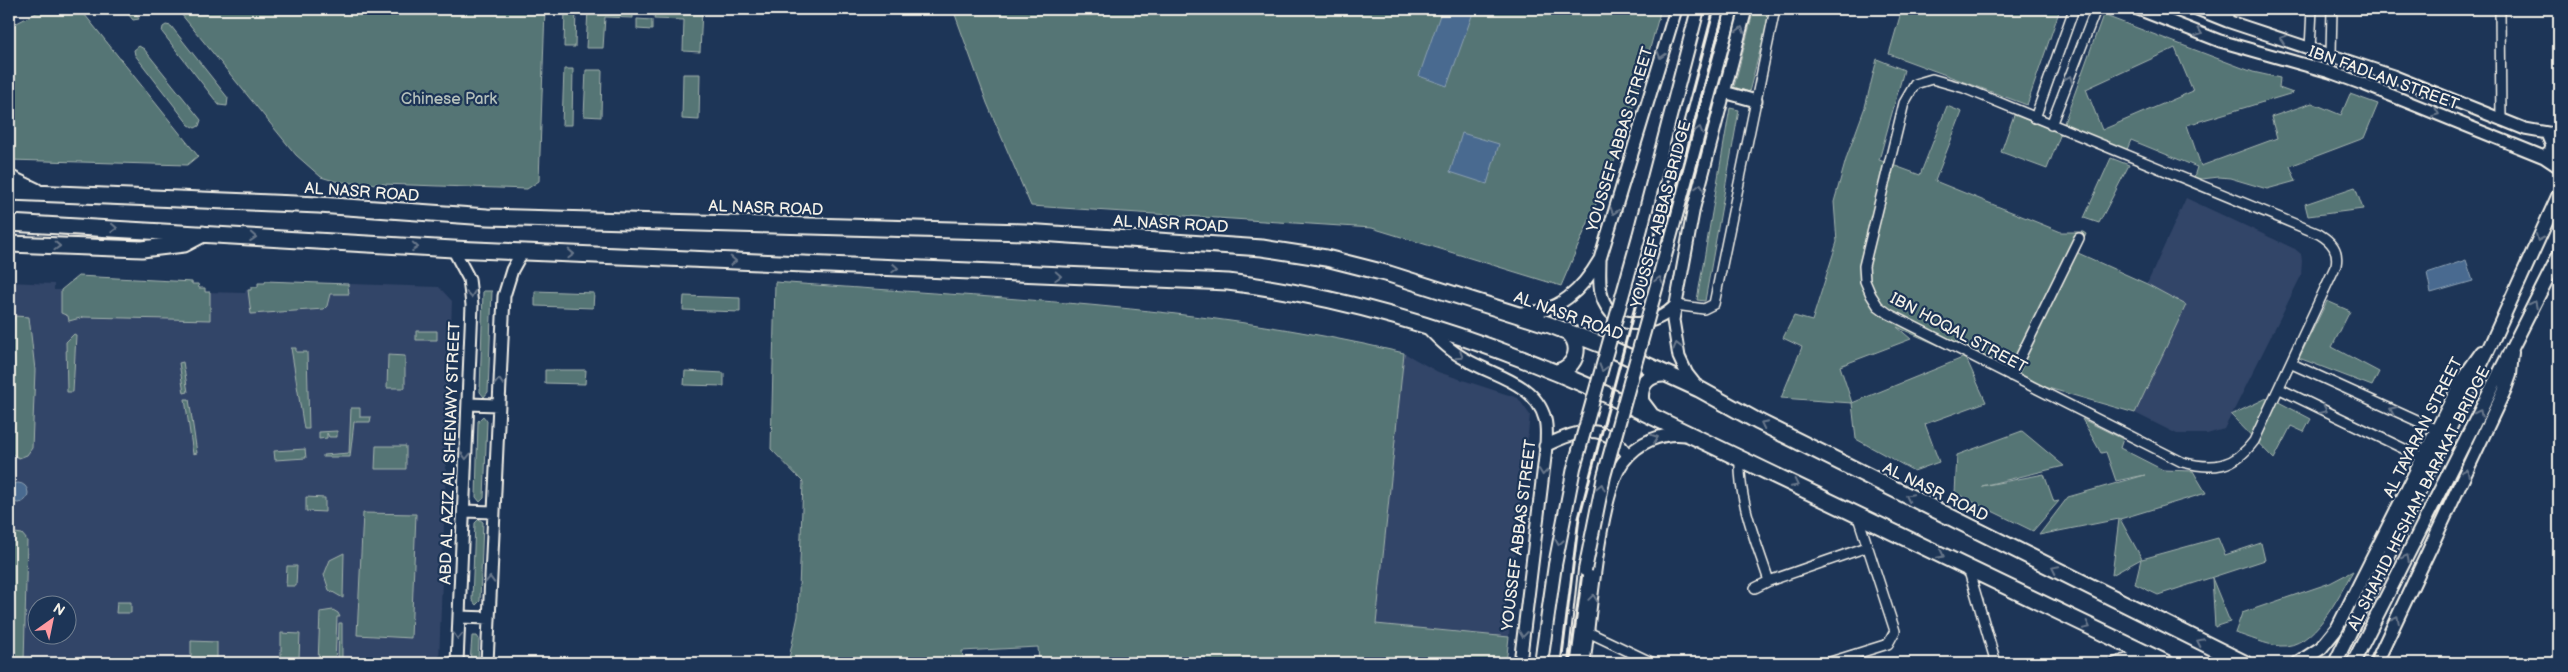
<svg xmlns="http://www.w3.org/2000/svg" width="2568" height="672" font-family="'Balsamiq Sans',sans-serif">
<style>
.built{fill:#324467;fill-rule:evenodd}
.green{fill:#547574;stroke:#a4b3ae;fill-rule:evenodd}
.water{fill:#496b90;stroke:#8da1b3}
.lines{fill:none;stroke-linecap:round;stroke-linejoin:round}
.minor-casing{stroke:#f4f1e8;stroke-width:12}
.tertiary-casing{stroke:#f4f1e8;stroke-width:15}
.secondary-casing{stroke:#f4f1e8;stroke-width:16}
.trunk-casing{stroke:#f4f1e8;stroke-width:19}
.minor{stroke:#1d3557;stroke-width:9}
.tertiary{stroke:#1d3557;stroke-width:11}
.secondary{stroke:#1d3557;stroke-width:12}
.trunk{stroke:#1d3557;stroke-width:15}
.rail{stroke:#f4f1e8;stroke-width:3}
.secondary-bridge-casing{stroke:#f4f1e8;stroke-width:16;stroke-linecap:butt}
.secondary-bridge{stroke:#1d3557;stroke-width:12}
.oneway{stroke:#68778a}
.labels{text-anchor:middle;stroke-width:4.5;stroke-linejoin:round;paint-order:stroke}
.street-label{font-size:16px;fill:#f4f1e8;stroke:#1d3557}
.park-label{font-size:16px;fill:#b4bfba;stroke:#1d3557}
</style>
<rect width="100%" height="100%" fill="#1d3557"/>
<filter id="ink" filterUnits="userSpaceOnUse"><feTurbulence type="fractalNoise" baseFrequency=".02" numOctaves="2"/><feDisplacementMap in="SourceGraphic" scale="10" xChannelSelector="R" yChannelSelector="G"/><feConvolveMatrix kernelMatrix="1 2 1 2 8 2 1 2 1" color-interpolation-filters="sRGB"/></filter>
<g filter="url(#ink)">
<path class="built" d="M2186,198L2295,249L2301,254L2302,261L2301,276L2234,410L2224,429L2207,434H2177L2135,413L2186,305L2147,284Z
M78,276L192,282V284H198L199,288H205L206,292L245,293L246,290L258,287V283H265V281L439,287L452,301L439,663H9V282L54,284V290H61ZM38,604H68V634H38Z
M1404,353L1438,372L1518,398L1530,415L1511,600L1506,601V610L1510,611L1509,637L1376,624Z"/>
<path class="green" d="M44,9L81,10L198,156L187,165L9,160V27Z
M124,9H133L139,19L133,20Z
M177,9H545L539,181L527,189L352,183L334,181L321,177L296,155Z
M565,9H576L575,47H564Z
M588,9H633V18L605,17L603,48H586Z
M655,9H702L700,52L683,51L684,20L654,19Z
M953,9H1661L1626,134L1561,286L1372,228L1031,206L987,103Z
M1754,9H1771L1749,92L1734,87Z
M1902,9H2060L2027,105L1889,54Z
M2103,15L2253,72L2280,78L2279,88L2293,93L2187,125L2201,166L2277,138L2271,117L2312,103L2341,115L2350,94L2378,104L2364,138L2290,166L2296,181L2267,189L2230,178L2219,177L2193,180L2197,167L2131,140L2126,152L2064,123ZM2175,48L2193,91L2102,130L2086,89Z
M637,19L652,20V30L637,29Z
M166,25L171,26L228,98L227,106L219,105L162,32L163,27Z
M139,46L144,49L201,120L199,126L195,128L189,125L135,55L134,50Z
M1877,59L1904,70L1879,160L1920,175L1947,106L1962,112L1935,181L2061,232H2083L2086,234L2078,253L2147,284L2186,305L2135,413L2010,377L1966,358L1986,402L1925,424L1939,462L1914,471L1856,439L1852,403L1781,398L1802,347L1783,338L1794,316L1812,321L1837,242L1834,202L1847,156L1865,107ZM1897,327L1965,357L1852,403L1840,366L1911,339Z
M564,69H573L572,125H562Z
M586,70H602L601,117L584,116Z
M683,74H700L699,120L682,119Z
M1730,108L1739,110L1705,301L1697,300Z
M2014,115L2061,133L2047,169L2001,152Z
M2111,158L2129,165L2099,223L2084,218Z
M2355,187L2363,209L2308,216L2305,204Z
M78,276L192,282V284H198L199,288H205V292H210V320L84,317L69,321L68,316L61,313V290Z
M265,281L348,284L349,294H330L327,306L324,309L251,314L248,290H251V287H258V283H265Z
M775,282C985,298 1198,304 1404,353L1376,624L1509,637L1506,663H1039L1038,647L962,651L964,663H788L798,616L803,482L771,449Z
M483,291H492L488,392L484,397L480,392Z
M535,291L594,293L593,308L535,306Z
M684,296L740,298V312L683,310Z
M2327,301L2350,311L2332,347L2379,372L2372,386L2299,358Z
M15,316L29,317L35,370L32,448L27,455L19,458L9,452V343Z
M416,331H437V340H416Z
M74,334L76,335L73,392H67L66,342Z
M291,348H296V352H307L309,429H304Z
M388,355L405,356V388H387Z
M183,362L188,392L184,393L179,363Z
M545,370H586L585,384L545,383Z
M685,371L724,373V386L684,385Z
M2269,397L2311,419L2304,432L2291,426L2274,459L2231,415Z
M185,399H189L197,453L193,454Z
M351,408H360V417H371L370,422H354L350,457H323V455L349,453Z
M483,416L487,421L484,498L480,502L476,497L478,421Z
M2082,419L2123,439L2120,448L2163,470L2193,471L2206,493L2120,519L2142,559L2218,538L2225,555L2261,543L2265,560L2158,595L2135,584L2141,559L2112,575L2119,519L2039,535L2068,497L2145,475L2116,481L2106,452L2101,453Z
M337,431V437H329L327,433V438L319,439V432Z
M2022,431L2064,466L1982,486L2044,474L2054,502L2059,501L2033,531L1955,493L1957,455Z
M376,446H406V469H375Z
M305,449L306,458L275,460L274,451Z
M306,497L325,498V512L306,511Z
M363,513L416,514L411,638L357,635Z
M479,519L483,522L480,601L476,605L472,600L475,523Z
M9,532L22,534L27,540L24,663H9Z
M344,553L343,598L329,590L324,575L330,560Z
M287,566H297L296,586H286Z
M2353,571C2338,596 2315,649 2280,646C2266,645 2249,637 2235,633L2242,613L2330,583Z
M2212,578L2230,622L2215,627Z
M117,602H131V613H116Z
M333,610L338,613L340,617H337L335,663H318L320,612Z
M339,623H342V661L338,660Z
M281,633L300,634L299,658L281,657Z
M472,636H477L479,639L478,663H470Z
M191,641L217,642V662L191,661Z"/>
<path class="water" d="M1442,9L1474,10L1447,86L1419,76Z
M1462,133L1499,144L1487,184L1450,172Z
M2466,260L2473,281L2431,293L2427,273Z
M8 493a10 10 0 1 1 20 0a10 10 0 1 1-20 0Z"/>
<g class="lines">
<defs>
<path id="minor" d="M2500,9L2501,120
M2227,21L2229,9
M2310,49L2312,9
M2331,54L2332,9
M1932,79L1964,88L2319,234C2332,242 2339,250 2336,265L2254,441C2234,468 2213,470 2182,462L1889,314L1878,306L1871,295L1865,281L1864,266L1904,103L1915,84Z
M2035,118L2074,9
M2051,125L2096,9
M1676,305L1704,309L1714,304L1775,9
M2292,364L2437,430
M2011,376L2079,238
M2280,389L2423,458
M1740,457C1738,500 1756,541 1769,581
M1968,568L1996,663
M1755,588L1769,581L1867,547
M1588,632L1653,663
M1827,663L1888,644L1895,631L1857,514
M2114,663L2145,653"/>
<path id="tertiary" d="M2138,9L2220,41L2330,72L2363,84L2544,157L2559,167
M2197,9L2227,21L2393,76L2525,129L2559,135
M1724,92L1756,101
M2544,157L2550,152L2552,146L2547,134
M453,249L469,279L472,305L457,663
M1600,259C1600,272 1598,289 1604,302C1619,334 1656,326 1676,305
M1521,313C1559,313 1582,290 1600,259L1676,9
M1427,327C1438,339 1450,351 1465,359C1493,376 1535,382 1545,419C1548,431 1546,444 1545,457L1520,663
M1698,388L1687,374L1679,357L1673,320L1694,207L1746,9
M468,404L498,405
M1545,446C1577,430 1606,420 1628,456
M464,511L493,512
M459,617L489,618
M487,663L504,296L512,270L522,252
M1584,663C1590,618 1599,496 1623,462C1638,442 1661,432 1686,435"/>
<path id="secondary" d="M1639,236L1698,9
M1668,245L1732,9
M2361,610L2491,344L2559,194
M1541,663L1555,565
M1575,663L1585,570
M2298,663L2321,648L2338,627L2462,380L2482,352
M2353,663L2559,255
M2376,663L2505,389L2510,375L2512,352"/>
<path id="trunk" d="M9,178L36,191
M9,192L319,205L487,217L1025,232L1262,248L1326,258L1389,274L1550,325L1607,347L1699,389L1757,421L2244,663
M9,223L453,249L1228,282C1357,298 1479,338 1597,390L2166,663
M9,244L142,249L184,244L203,234
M1557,372C1577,367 1583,345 1567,331
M1650,414L1641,402C1638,384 1649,373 1666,374"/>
</defs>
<use href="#minor" class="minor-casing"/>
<use href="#tertiary" class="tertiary-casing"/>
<use href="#secondary" class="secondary-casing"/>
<use href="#trunk" class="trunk-casing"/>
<use href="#minor" class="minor"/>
<use href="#tertiary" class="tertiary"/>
<use href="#secondary" class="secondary"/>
<use href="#trunk" class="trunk"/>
<path class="rail" d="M1561,663L1579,518L1714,9
M1570,663L1589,520L1725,9"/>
<defs>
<path id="secondary-bridge" d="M1555,565L1574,468L1639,236
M1585,570L1604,476L1668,245
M2335,663L2361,610"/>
</defs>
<use href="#secondary-bridge" class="secondary-bridge-casing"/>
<use href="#secondary-bridge" class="secondary-bridge"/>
</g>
<defs><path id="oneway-chevron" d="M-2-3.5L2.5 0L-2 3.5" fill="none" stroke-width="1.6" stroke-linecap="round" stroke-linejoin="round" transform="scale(1.25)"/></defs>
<g class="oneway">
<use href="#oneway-chevron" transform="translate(1741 30) rotate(-75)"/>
<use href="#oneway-chevron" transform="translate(2199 33) rotate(21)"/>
<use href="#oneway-chevron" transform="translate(2283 39) rotate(-161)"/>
<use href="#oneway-chevron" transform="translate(1661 55) rotate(107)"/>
<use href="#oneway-chevron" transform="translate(2069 79) rotate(-69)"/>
<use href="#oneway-chevron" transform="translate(2436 113) rotate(22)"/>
<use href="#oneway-chevron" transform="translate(1699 130) rotate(-75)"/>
<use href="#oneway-chevron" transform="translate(1700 187) rotate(-75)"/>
<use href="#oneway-chevron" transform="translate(1614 211) rotate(107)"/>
<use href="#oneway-chevron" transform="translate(114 228) rotate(3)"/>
<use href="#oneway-chevron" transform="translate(253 237) rotate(4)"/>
<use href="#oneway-chevron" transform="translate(2539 238) rotate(114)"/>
<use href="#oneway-chevron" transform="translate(57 246) rotate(2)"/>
<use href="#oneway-chevron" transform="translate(415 247) rotate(4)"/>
<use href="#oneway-chevron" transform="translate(571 254) rotate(2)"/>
<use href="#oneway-chevron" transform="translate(733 261) rotate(2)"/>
<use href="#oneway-chevron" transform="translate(895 268) rotate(3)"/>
<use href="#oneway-chevron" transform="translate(1058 276) rotate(3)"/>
<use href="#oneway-chevron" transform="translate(1659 280) rotate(-75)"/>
<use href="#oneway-chevron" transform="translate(471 294) rotate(84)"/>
<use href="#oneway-chevron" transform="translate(2534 304) rotate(-63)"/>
<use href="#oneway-chevron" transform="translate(1677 346) rotate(-104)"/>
<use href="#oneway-chevron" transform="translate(1460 356) rotate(33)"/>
<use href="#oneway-chevron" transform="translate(1603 368) rotate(106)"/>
<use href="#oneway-chevron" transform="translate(499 382) rotate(-87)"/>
<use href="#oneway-chevron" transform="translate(2324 410) rotate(26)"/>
<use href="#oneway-chevron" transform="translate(2393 410) rotate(-156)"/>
<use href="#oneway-chevron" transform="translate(2479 413) rotate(-63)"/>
<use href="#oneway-chevron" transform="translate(1764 424) rotate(-153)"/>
<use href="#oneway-chevron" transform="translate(1655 438) rotate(-20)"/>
<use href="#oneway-chevron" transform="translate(466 456) rotate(92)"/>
<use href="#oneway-chevron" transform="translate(1543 472) rotate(97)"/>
<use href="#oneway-chevron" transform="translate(2466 472) rotate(-64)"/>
<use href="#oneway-chevron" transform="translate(1795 484) rotate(26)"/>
<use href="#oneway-chevron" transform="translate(1601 487) rotate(-77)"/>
<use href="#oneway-chevron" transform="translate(1909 497) rotate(-154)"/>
<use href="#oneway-chevron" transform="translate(1559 542) rotate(100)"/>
<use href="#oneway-chevron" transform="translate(1941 555) rotate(27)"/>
<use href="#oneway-chevron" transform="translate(2406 558) rotate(-63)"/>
<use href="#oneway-chevron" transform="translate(2055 569) rotate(-154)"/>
<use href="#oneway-chevron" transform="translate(490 580) rotate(-88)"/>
<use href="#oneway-chevron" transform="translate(1593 598) rotate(-82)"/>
<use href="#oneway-chevron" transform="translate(2396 619) rotate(-64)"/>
<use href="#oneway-chevron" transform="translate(2087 626) rotate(26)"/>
<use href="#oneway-chevron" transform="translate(1523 634) rotate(97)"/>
<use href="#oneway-chevron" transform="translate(458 636) rotate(93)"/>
<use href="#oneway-chevron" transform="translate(2200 642) rotate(-154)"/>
</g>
</g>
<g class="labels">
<g class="street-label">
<text transform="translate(2384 77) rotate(20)" y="6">IBN FADLAN STREET</text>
<text transform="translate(1619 139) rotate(-73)" y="6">YOUSSEF ABBAS STREET</text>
<text transform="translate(362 191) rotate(4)" y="6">AL NASR ROAD</text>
<text transform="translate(766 207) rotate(2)" y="6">AL NASR ROAD</text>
<text transform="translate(1660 214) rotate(-75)" y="6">YOUSSEF ABBAS BRIDGE</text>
<text transform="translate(1171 223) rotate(3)" y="6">AL NASR ROAD</text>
<text transform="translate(1569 315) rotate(20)" y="6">AL NASR ROAD</text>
<text transform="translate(1959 332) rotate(28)" y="6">IBN HOQAL STREET</text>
<text transform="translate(2422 427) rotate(-63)" y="6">AL TAYARAN STREET</text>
<text transform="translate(449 453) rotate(-88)" y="6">ABD AL AZIZ AL SHENAWY STREET</text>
<text transform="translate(1936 491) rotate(26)" y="6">AL NASR ROAD</text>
<text transform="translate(2418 498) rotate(-63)" y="6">AL SHAHID HESHAM BARAKAT BRIDGE</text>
<text transform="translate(1518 535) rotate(-83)" y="6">YOUSSEF ABBAS STREET</text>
</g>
<g class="park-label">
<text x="449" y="104">Chinese Park</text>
</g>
</g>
<rect width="2568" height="672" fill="none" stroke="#1d3557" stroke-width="30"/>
<rect x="15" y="15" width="2538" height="642" fill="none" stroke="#f4f1e8" stroke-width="2" filter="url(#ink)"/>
<g transform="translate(52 620) rotate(33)"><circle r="24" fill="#1d3557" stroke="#738091"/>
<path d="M0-4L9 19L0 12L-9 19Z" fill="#ff9aa2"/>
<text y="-8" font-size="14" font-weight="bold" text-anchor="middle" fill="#f4f1e8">N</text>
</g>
</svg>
